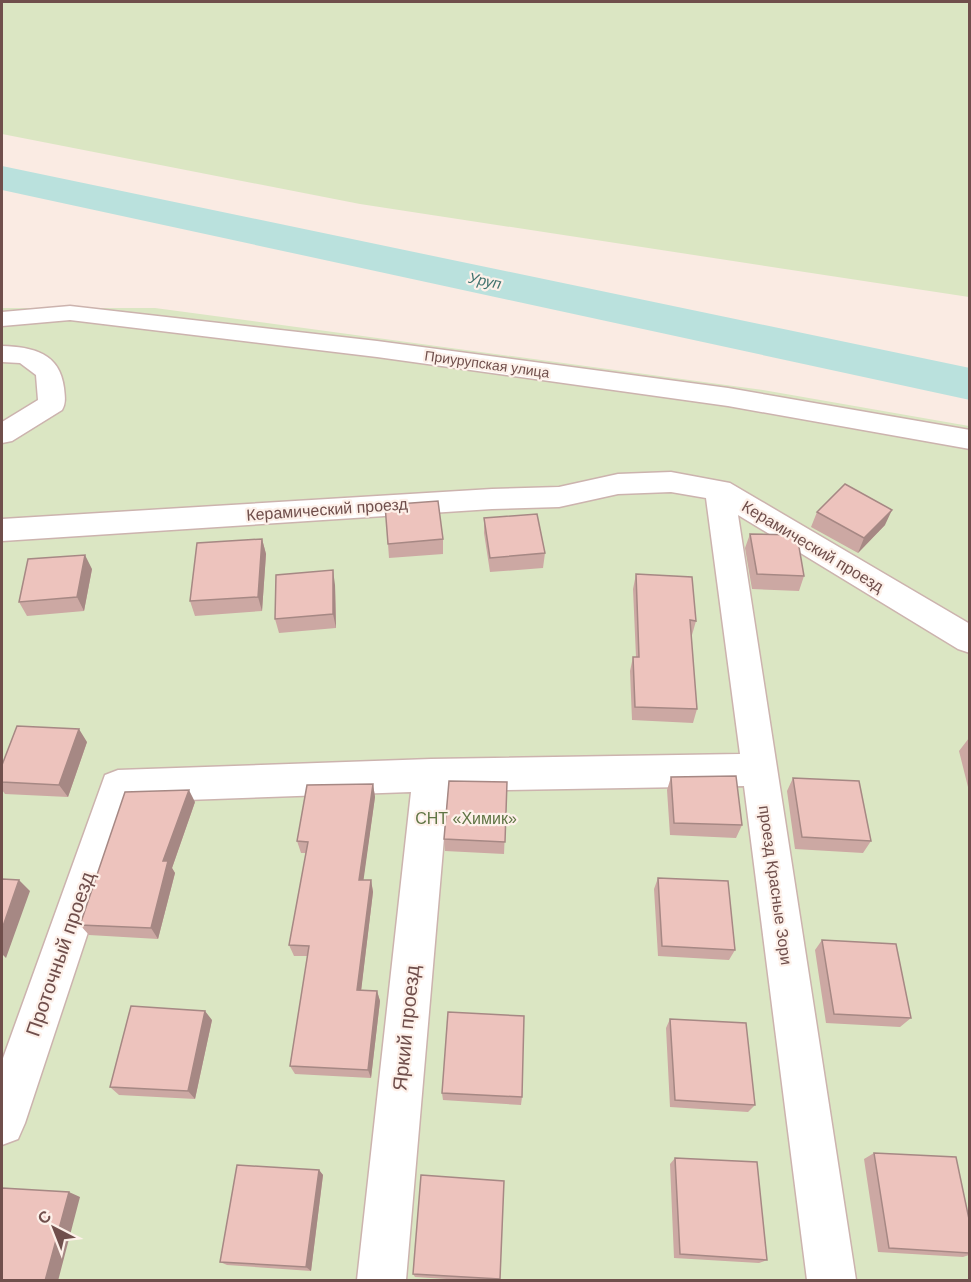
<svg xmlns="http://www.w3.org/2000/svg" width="971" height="1282" font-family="Arial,sans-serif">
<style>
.green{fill:#dbe6c3}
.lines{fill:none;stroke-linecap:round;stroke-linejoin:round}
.river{fill:#bae1dd;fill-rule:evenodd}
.minor-casing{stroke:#ccb3ae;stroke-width:3}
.minor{fill:#fff;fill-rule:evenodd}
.wall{fill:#cca8a3}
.shaded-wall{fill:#a68884}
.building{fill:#edc3bd;stroke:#a68884;stroke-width:1.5}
.labels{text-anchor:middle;stroke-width:4.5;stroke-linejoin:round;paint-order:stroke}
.far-street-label{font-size:14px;fill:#704f4c;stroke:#fdf0e9}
.far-water-label{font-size:15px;font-style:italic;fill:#41746f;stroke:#fdf0e9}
.street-label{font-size:16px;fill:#704f4c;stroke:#fdf0e9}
.park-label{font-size:16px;fill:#607545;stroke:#fdf0e9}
.near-street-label{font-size:20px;fill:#704f4c;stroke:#fdf0e9}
</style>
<rect width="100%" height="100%" fill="#faebe3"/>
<path class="green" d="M2,2H969V297L360,204L2,134Z
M2,308H155L763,390L969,426V1280H2Z"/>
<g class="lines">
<path class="river" d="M2,166L970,368V400L2,190Z"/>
<defs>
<path id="minor" d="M70,306L377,341L728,388L970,430V449L728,406L377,357L70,320L2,326V312Z
M2,346C33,347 60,353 64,388C65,397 66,403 62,410L12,441L2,443V422L38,400L36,375L20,363L2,362Z
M671,472L730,483L970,624V653L958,649L738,515L856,1280H807L744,786L448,791L406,1280H357L411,792L131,802L25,1123L18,1139L2,1145V1061L105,775L118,770L431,759L740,754L706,498L671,492L618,494L559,507L492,509L2,541V519L492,489L559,487L618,474Z"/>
</defs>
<use href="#minor" class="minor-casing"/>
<use href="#minor" class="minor"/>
</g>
<path class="wall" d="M817,512L885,525L858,553L811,527Z
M484,518L545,553L543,568L490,572L484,533Z
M750,534L804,576L799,591L752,589L745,548Z
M262,539L266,554L262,611L195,616L190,601Z
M443,539V554L389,558L388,544Z
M92,569L84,611L27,616L19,602Z
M636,574L696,621L692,635H691L697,709L693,723L632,720L630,671L633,657H636L633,589Z
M335,585L336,628L279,633L275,619Z
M969,738V791L959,751Z
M87,742L68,797L5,794L2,790V765Z
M671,777L742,825L736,838L670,835L667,790Z
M793,778L871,841L863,853L795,849L787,791Z
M507,782L504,854L445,851L444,839Z
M373,784L375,797L363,880H371L373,892L361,990L377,991L380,1001L371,1078L295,1074L290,1066L308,956H294L289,945L306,853H301L297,841Z
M195,802L172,868L175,873L158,939L89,935L80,925Z
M658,878L735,950L729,960L658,956L654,889Z
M822,940L911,1018L900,1027L826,1023L815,950Z
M670,1019L755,1105L748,1112L670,1107L666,1028Z
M212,1020L195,1099L119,1095L110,1087Z
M442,1093L522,1097L521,1105L443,1100Z
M874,1153L969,1219V1255L963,1257L878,1252L864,1159Z
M675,1158L767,1260L759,1263L674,1258L670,1164Z
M319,1170L323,1175L311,1271L227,1265L220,1262Z
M504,1181L500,1281H478L415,1277L413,1274Z"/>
<path class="shaded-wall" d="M892,510L885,525L858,553L864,538Z
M262,539L266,554L262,611L258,597Z
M85,555L92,569L84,611L77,597Z
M333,570L335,585L336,628L333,614Z
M79,729L87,742L68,797L59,785Z
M373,784L375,797L362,891L359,880Z
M189,790L195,802L172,868L175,873L158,939L151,928L163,861Z
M19,880L30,891L6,958L2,954V929Z
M371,880L373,892L360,1000L357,990Z
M377,991L380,1001L371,1078L368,1070Z
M205,1011L212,1020L195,1099L188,1091Z
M319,1170L323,1175L311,1271L306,1267Z
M69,1192L80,1197L58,1281H45Z"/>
<path class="building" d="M845,484L892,510L864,538L817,512Z
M438,501L443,539L388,544L385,505Z
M537,514L545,553L490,558L484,518Z
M750,534L797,535L804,576L757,574Z
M262,539L258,597L190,601L197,543Z
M85,555L77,597L19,602L28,559Z
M333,570V614L275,619L276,575Z
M636,574L692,577L696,621L690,620L697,709L635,707L633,657H639Z
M17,726L79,729L59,785L2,782V765Z
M736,776L742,825L674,823L671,777Z
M793,778L859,781L871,841L802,837Z
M449,781L507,782L505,842L444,839Z
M373,784L359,880H371L357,990L377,991L368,1070L290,1066L309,946L289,945L308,842L297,841L307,785Z
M189,790L163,861H168L151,928L80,925L125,792Z
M658,878L728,881L735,950L662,946Z
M2,879L19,880L2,929Z
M822,940L896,944L911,1018L834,1014Z
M131,1006L205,1011L188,1091L110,1087Z
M448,1012L524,1016L522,1097L442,1093Z
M670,1019L746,1023L755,1105L675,1100Z
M874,1153L956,1157L969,1219V1253L889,1248Z
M675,1158L757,1162L767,1260L680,1254Z
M237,1165L319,1170L306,1267L220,1262Z
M421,1175L504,1181L500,1279L413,1274Z
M2,1188L69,1192L45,1281H2Z"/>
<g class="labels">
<g class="far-street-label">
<text transform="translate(487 364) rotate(8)" y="5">Приурупская улица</text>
</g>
<g class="far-water-label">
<text transform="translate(485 281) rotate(12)" y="5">Уруп</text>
</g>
<g class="street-label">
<text transform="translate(327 509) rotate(-4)" y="6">Керамический проезд</text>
<text transform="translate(813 546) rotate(31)" y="6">Керамический проезд</text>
<text transform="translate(776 885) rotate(82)" y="6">проезд Красные Зори</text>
</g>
<g class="park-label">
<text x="466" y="824">СНТ «Химик»</text>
</g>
<g class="near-street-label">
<text transform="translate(60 954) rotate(-71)" y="7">Проточный проезд</text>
<text transform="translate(406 1028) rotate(-84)" y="7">Яркий проезд</text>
</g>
</g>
<rect width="971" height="1282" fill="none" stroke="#704f4c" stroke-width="6"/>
<g transform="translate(54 1228) rotate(318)" stroke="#fdf0e9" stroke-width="4.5" paint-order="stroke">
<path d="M0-4.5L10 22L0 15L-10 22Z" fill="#704f4c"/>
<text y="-9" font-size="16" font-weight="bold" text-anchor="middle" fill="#704f4c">С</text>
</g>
</svg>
